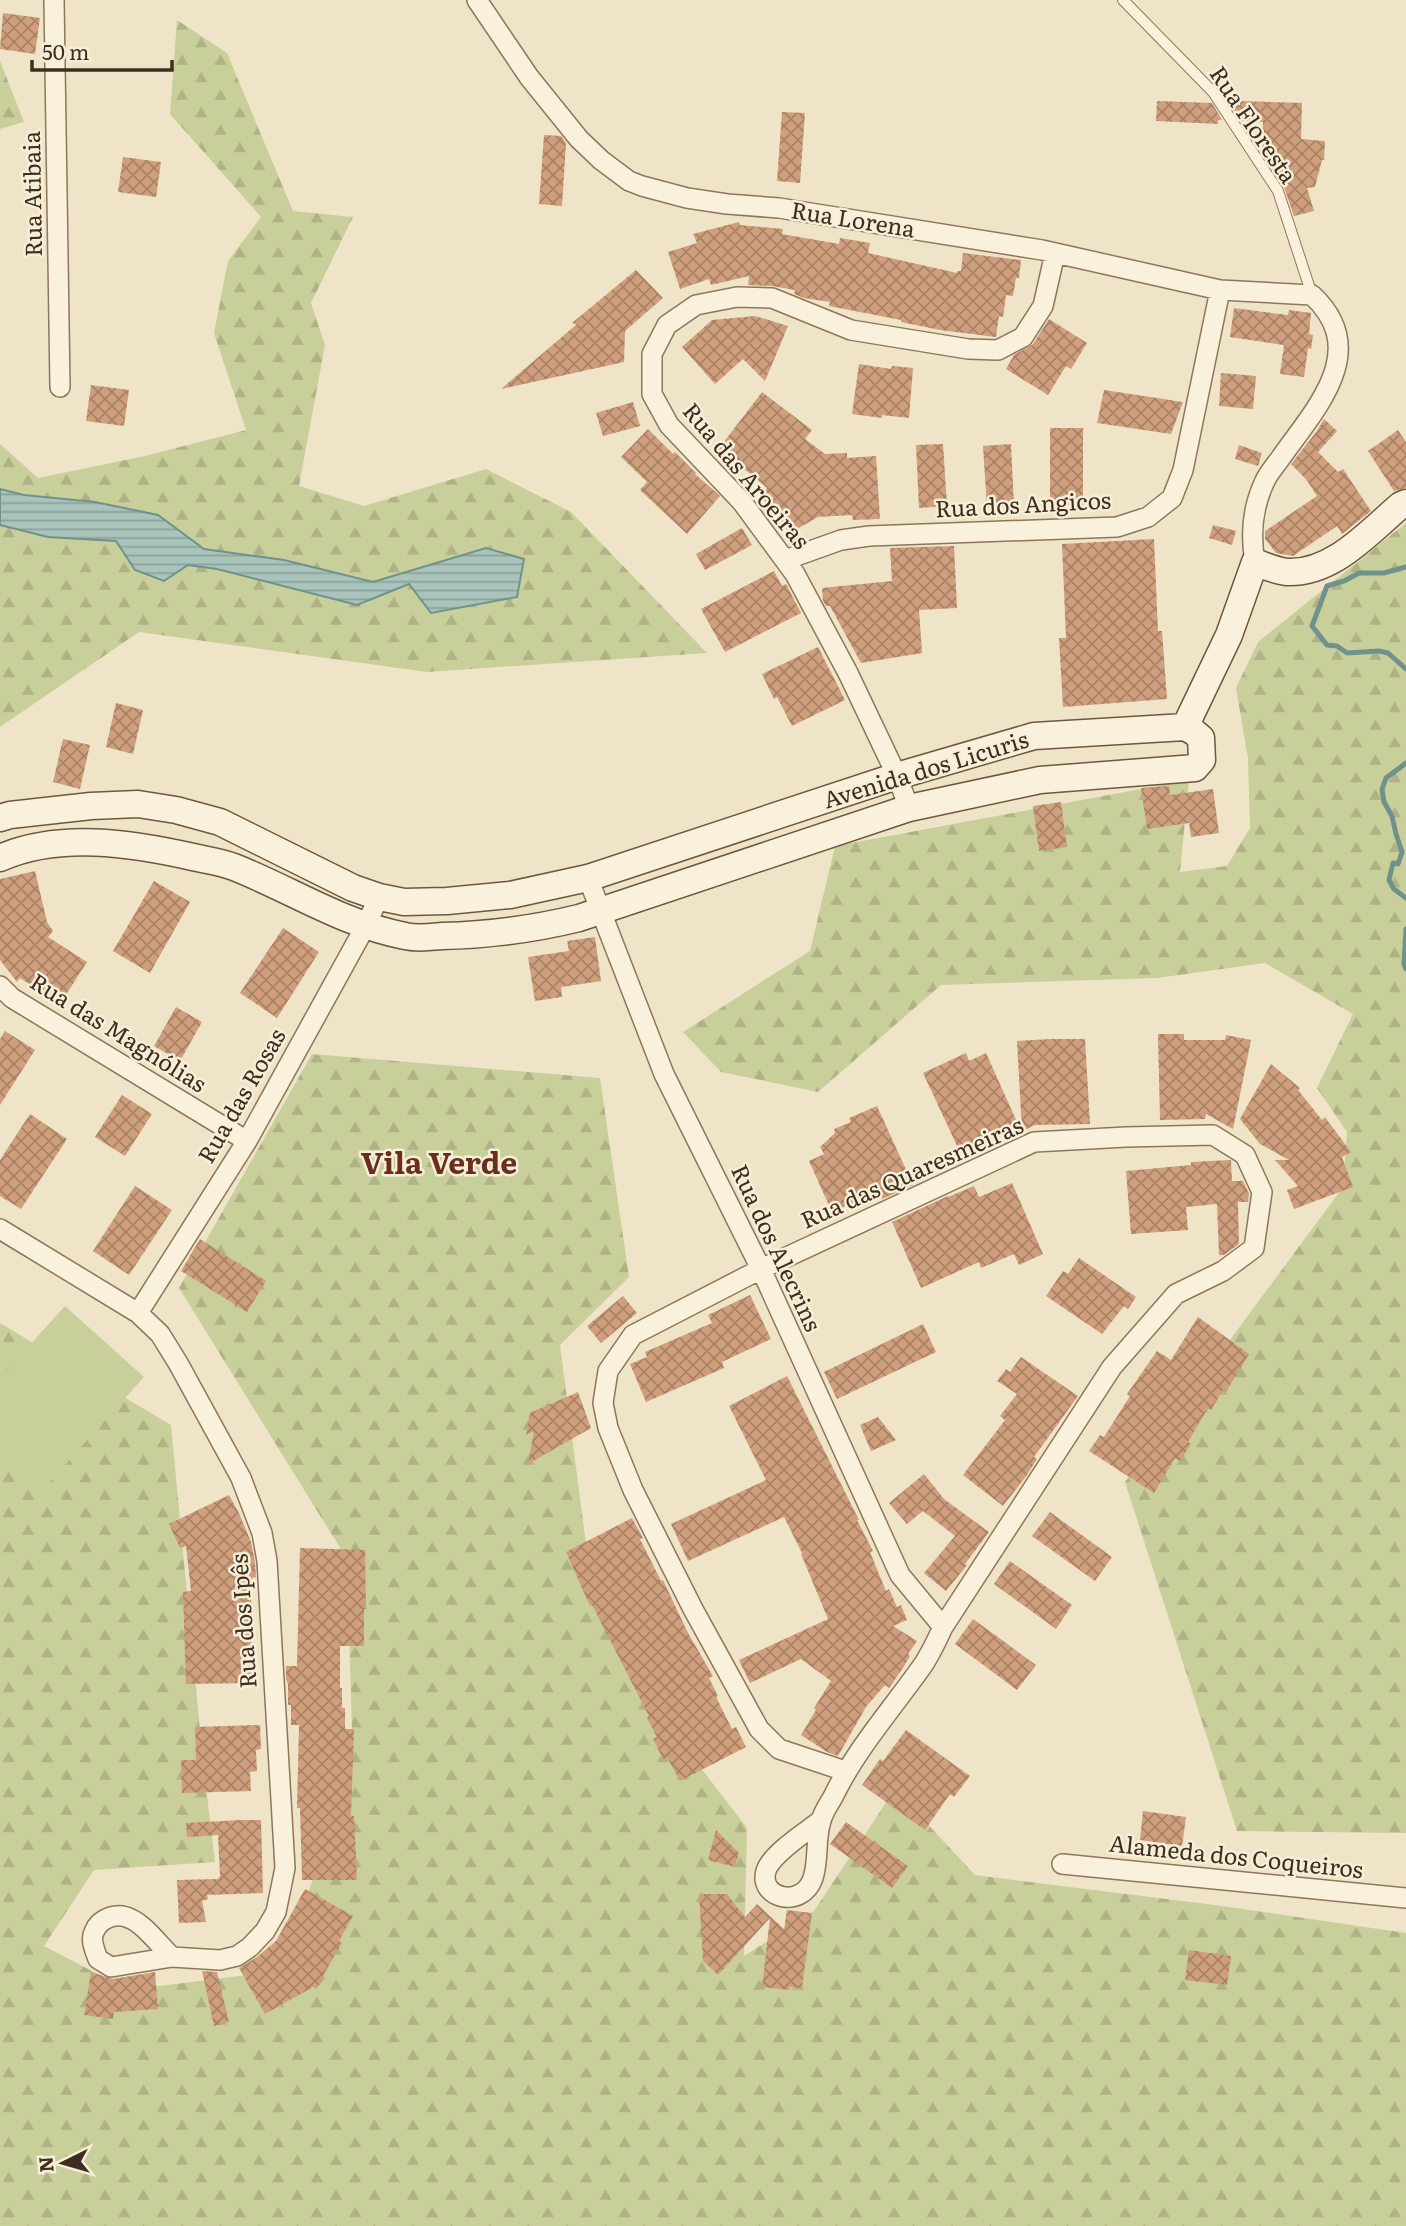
<svg xmlns="http://www.w3.org/2000/svg" width="1406" height="2226" font-family="Literata,serif">
<style>
.forest{fill:url(#forest-firs)}
.park{fill:#c9cf9b}
.water{fill:url(#water-rules);stroke:#6f938a;stroke-width:2}
.lines{fill:none;stroke-linecap:round;stroke-linejoin:round}
.stream{stroke:#6f938a;stroke-width:5}
.building{fill:url(#building-cross-hatch)}
.lane-casing{stroke:#8d765c;stroke-width:12}
.street-casing{stroke:#8d765c;stroke-width:22}
.secondary-casing{stroke:#6f573f;stroke-width:29}
.lane{stroke:#faf1dc;stroke-width:10}
.street{stroke:#faf1dc;stroke-width:19}
.secondary{stroke:#faf1dc;stroke-width:26}
.labels{text-anchor:middle;stroke-width:5;stroke-linejoin:round;paint-order:stroke}
.street-label{font-size:23px;fill:#3d2e20;stroke:#f7eed8}
.district-label{font-size:30px;font-weight:bold;fill:#6b2e1e;stroke:#f7eed8}
</style>
<defs>
<pattern id="forest-firs" width="22" height="20" patternUnits="userSpaceOnUse" patternTransform="scale(1.75)"><rect width="22" height="20" fill="#c9cf9b"/><path d="M5 1l3.5 6h-7zM16 11l3.5 6h-7z" fill="#aeb285"/></pattern>
<pattern id="water-rules" width="6" height="5" patternUnits="userSpaceOnUse" patternTransform="scale(1.75)"><rect width="6" height="5" fill="#a9c4bc"/><path d="M0 2.5h6" fill="none" stroke="#8ba098"/></pattern>
<pattern id="building-cross-hatch" width="8" height="8" patternUnits="userSpaceOnUse" patternTransform="scale(1.75)"><rect width="8" height="8" fill="#cf9f7d"/><path d="M0 0l8 8M0 8l8-8" fill="none" stroke="#a98266"/></pattern>
</defs>
<rect width="100%" height="100%" fill="#f0e4c8"/>
<path class="forest" d="M177,20L227,53L293,211L353,217L311,303L325,345L299,486L364,506L486,469L571,512L707,653L427,672L139,632L0,727V444L38,478L145,456L246,430L214,333L228,261L261,217L170,114Z
M0,61L24,122L0,129Z
M1406,523V1833L1237,1831L1125,1482L1343,1187L1347,1132L1317,1088L1353,1014L1265,963L1157,978L941,985L818,1092L721,1072L683,1032L810,951L835,846L1189,780L1180,872L1227,866L1250,828L1248,758L1236,688L1258,642Z
M312,1054L600,1078L629,1277L560,1345L592,1590L661,1716L747,1828L744,1956L814,1911L895,1789L975,1875L1215,1905L1406,1933V2226H0V1323L171,1425L203,1762L215,1862L94,1870L44,1946L128,1990L285,1970L332,1816L352,1731L347,1559L179,1288Z"/>
<path class="park" d="M65,1306L144,1377L37,1496L0,1463V1378Z"/>
<path class="water" d="M0,489L24,495L95,502L158,515L204,549L284,560L373,582L486,548L524,559L517,597L431,613L409,584L357,605L217,569L188,565L164,581L135,570L116,541L48,537L0,525Z"/>
<g class="lines">
<path class="stream" d="M1406,567L1384,573H1359L1344,581L1327,586L1312,626L1327,645L1337,646L1347,653L1379,651L1388,653L1406,669
M1406,763L1386,778L1382,789L1384,802L1392,816L1396,834L1402,852L1398,864L1393,863L1389,880L1394,889L1406,898
M1406,929L1404,964L1406,969"/>
</g>
<path class="building" d="M3,13L40,18L35,54L0,49Z
M1157,101L1212,103L1222,120H1218V124L1156,121Z
M1240,101L1302,103L1301,139L1325,141L1324,160H1322L1315,187L1307,188L1314,211L1294,216L1284,187L1262,153L1263,122L1241,121L1230,104L1240,105Z
M782,112L805,113L800,183L777,181Z
M544,135L561,136L566,143L562,206L539,204Z
M123,157L161,162L156,197L118,192Z
M739,222L740,225L783,229L782,234L839,244L840,238L870,243L868,253L957,273L958,271H961L963,253L1021,260L1019,278H1016L1013,296L1006,295L1003,317L999,316L996,337L940,330L901,322V320L829,306L830,302L804,298L794,294L795,290L772,286L748,285L749,276L711,285L709,279L680,289L668,252L697,243L693,234Z
M636,270L663,298L625,331L624,362L501,389L577,324L572,323Z
M1234,308L1288,315L1289,310L1311,313L1309,334L1313,335L1311,349L1308,348L1304,377L1280,374L1284,345L1230,337Z
M755,316L788,326L765,381L743,359L715,384L682,347L712,320Z
M1049,319L1087,343L1071,369L1066,366L1048,395L1006,369L1014,355L1033,344Z
M859,364L891,369L892,366L913,368L909,418L882,415V418L852,414Z
M1221,373L1256,376L1253,409L1219,406Z
M91,385L129,390L124,426L86,421Z
M1104,390L1183,402L1171,434L1097,423Z
M762,392L812,430L805,439L825,454L847,453V458L876,456L880,519L853,520L852,515L818,517L790,533L772,510L774,508L760,497L767,488L740,465L738,467L717,451Z
M633,402L640,426L603,436L596,413Z
M1324,419L1337,431L1318,452L1338,472L1343,469L1371,511L1342,534L1337,526L1293,556L1276,553L1265,539V531L1317,496L1306,479L1291,464L1317,431Z
M1050,428H1083V505H1050Z
M648,429L673,454L675,452L696,473L695,474L720,496L687,534L640,490L647,482L621,457Z
M1398,430L1406,442V488L1394,491L1368,451Z
M943,444L947,506L919,508L916,445Z
M1011,444L1014,506L987,508L983,446Z
M1239,445L1262,453L1258,466L1235,459Z
M1213,525L1236,531L1232,545L1209,538Z
M742,528L752,545L705,570L696,554Z
M1154,539L1158,631H1162L1167,699L1063,707L1059,638H1066L1062,544Z
M954,546L957,608L919,610L922,653L861,663L830,606H826L823,601L822,588L892,581L890,548Z
M774,571L782,586L786,584L801,613L725,652L701,609Z
M818,647L845,700L792,726L777,697L774,699L762,674Z
M116,703L143,710L133,754L106,747Z
M63,739L90,745L80,789L53,782Z
M1169,786L1170,795L1213,789L1219,833L1191,837L1189,823L1147,829L1141,788Z
M1061,802L1067,847L1039,851L1033,806Z
M35,871L47,922L53,931L48,937L87,962L60,1004L20,978L17,982L0,960V879Z
M154,881L190,902L150,973L113,951Z
M283,928L319,952L277,1018L240,993Z
M595,937L601,981L561,987L562,997L535,1001L528,957L569,951L567,941Z
M176,1007L202,1022L180,1061L154,1046Z
M5,1031L35,1050L0,1105V1039Z
M1158,1034H1184V1040H1225L1226,1035L1251,1040L1233,1129L1206,1114L1205,1119L1160,1120Z
M1050,1039H1085L1090,1124L1035,1125L1022,1131L1017,1041Z
M966,1053L969,1061L986,1053L1021,1131L1007,1138L1003,1131L959,1150L923,1073Z
M1271,1064L1300,1088L1298,1090L1322,1120L1325,1117L1351,1152L1342,1157L1353,1187L1294,1209L1287,1190L1298,1186L1275,1160H1289L1260,1144L1240,1119Z
M122,1095L152,1114L125,1156L95,1137Z
M877,1106L913,1185L882,1199L879,1191L832,1212L809,1161L824,1154L820,1147L835,1133L834,1129L851,1122L849,1118Z
M30,1114L67,1139L21,1209L0,1196V1160Z
M1231,1160L1232,1181H1243L1249,1194L1248,1202H1238L1239,1244L1224,1255H1219L1217,1204L1186,1207L1188,1230L1131,1234L1126,1171L1191,1165V1162Z
M1012,1183L1043,1254L1019,1265L1014,1254L981,1268L979,1262L921,1288L892,1222L948,1196V1197L974,1186L979,1197Z
M135,1186L172,1210L129,1275L93,1251Z
M200,1239L266,1281L247,1312L181,1271Z
M1079,1258L1136,1297L1128,1309L1124,1306L1102,1334L1046,1296L1063,1271L1068,1274Z
M750,1295L771,1339L722,1362L724,1368L646,1402L630,1364L647,1357L645,1352L712,1323L708,1315Z
M623,1296L637,1313L601,1343L587,1326Z
M1198,1317L1249,1354L1226,1392L1223,1390L1211,1410L1208,1408L1188,1442L1191,1444L1180,1461L1175,1458L1154,1493L1089,1451L1100,1435L1104,1437L1130,1396L1127,1394L1157,1351L1171,1360Z
M923,1324L936,1352L837,1399L824,1372Z
M1021,1357L1078,1396L1034,1457L1037,1459L1027,1475L1003,1506L963,1475L1005,1420L1000,1416L1017,1394L997,1381L1006,1369L1010,1372Z
M787,1376L859,1520H857L873,1551L870,1552L886,1591L889,1589L897,1607L901,1605L907,1620L893,1626L917,1641L908,1654L910,1656L903,1668L889,1688L885,1685L866,1707L838,1756L827,1752L801,1735L816,1710L814,1708L831,1681L801,1659L750,1683L739,1660L828,1619L801,1554L802,1553L784,1517L688,1561L671,1524L766,1480L729,1406Z
M578,1392L591,1428L528,1464L534,1431L526,1435L530,1413Z
M878,1417L896,1440L871,1451L860,1425Z
M924,1474L944,1499L989,1532L965,1564L967,1565L946,1591L924,1573L955,1536L923,1511L907,1524L889,1503Z
M229,1495L239,1513L251,1542L255,1562L256,1577L252,1578L251,1610L252,1683L186,1684L183,1592L191,1591L186,1546L180,1548L169,1524Z
M1050,1512L1112,1557L1095,1581L1032,1536Z
M632,1518L643,1538L640,1539L661,1581L663,1580L688,1633L713,1676L709,1678L718,1696L716,1697L732,1729L736,1727L746,1747L680,1781L667,1757L663,1759L653,1739L657,1737L647,1718L649,1716L592,1605L590,1606L566,1552Z
M300,1548L365,1550L366,1609H364V1646H340V1688H342V1708H345V1729H354L351,1816H354L357,1880H302L300,1808H297L299,1725H291V1705H288V1684L286,1679V1666H297Z
M1010,1561L1072,1605L1056,1629L994,1584Z
M973,1619L1036,1665L1017,1690L955,1644Z
M260,1725L261,1749L256,1750L257,1771L250,1772L251,1791L182,1793L181,1760H196L195,1727Z
M906,1730L970,1776L954,1797L950,1794L925,1830L862,1785L880,1759L883,1761Z
M1143,1811L1186,1817L1182,1846L1140,1840Z
M241,1820H261L263,1893L207,1895L208,1899L202,1901L206,1922L179,1923L177,1880L218,1879L220,1876L218,1835L187,1837L186,1823Z
M846,1822L908,1866L892,1888L830,1844Z
M716,1830L739,1853L735,1867L708,1860Z
M305,1889L353,1916L339,1941L342,1943L323,1976L325,1978L316,1989L313,1987L265,2014L239,1968L257,1957L276,1941Z
M699,1894H727L745,1917L757,1904L784,1929L787,1910L812,1913L802,1988L789,1987V1990L762,1987L770,1918L718,1975L703,1961Z
M1189,1950L1231,1956L1227,1985L1185,1980Z
M202,1971L217,1972L229,2022L214,2026Z
M91,1972L113,1979L155,1972L158,2009L114,2012L113,2019L84,2015Z"/>
<g class="lines">
<defs>
<path id="lane" d="M1123,0L1213,92L1278,191L1312,295"/>
<path id="street" d="M54,0L60,387
M477,0L529,77L579,139L601,160L629,181L642,186L687,198L727,204L779,208L1042,250L1220,290L1312,295C1371,350 1317,407 1282,456C1276,465 1268,473 1264,483C1252,509 1250,534 1255,562
M785,560L841,540L869,536L1117,527L1148,517L1172,498L1183,470L1220,290
M909,808L897,776L848,673L795,574L742,502L669,425L652,394V354L667,325L696,305L737,297L772,298L851,330L968,349L998,350L1023,337L1043,306L1055,253
M588,878L664,1074L761,1269L900,1575L943,1627
M0,986L12,998L247,1141
M0,1229L138,1313L160,1334L178,1363L241,1478L262,1533L267,1561L285,1868L276,1912L265,1931L250,1947L237,1956L220,1960L172,1957L111,1967L98,1959C95,1951 90,1940 94,1932C100,1917 118,1912 131,1919C144,1924 161,1947 172,1957
M138,1313L247,1141L365,927L379,897
M820,1821C806,1832 771,1854 766,1871C758,1898 802,1910 813,1878C819,1860 815,1839 821,1821C823,1812 829,1804 833,1797C856,1749 892,1709 923,1665C931,1653 937,1640 943,1627L1112,1367L1176,1294L1223,1271L1254,1248L1262,1192L1245,1155L1213,1135L1126,1137L1034,1142L761,1269L633,1335L608,1371L603,1403L608,1428L633,1490L693,1609L759,1729L779,1749L845,1771
M1062,1864L1406,1898"/>
<path id="secondary" d="M1185,727L1229,635L1255,562C1265,566 1276,571 1287,572C1333,574 1369,532 1401,505L1406,503
M0,818L10,815L91,806L138,804L176,810L220,822L353,888L379,897L404,902L447,901L510,895L588,878L897,776L1034,736L1185,727L1194,732L1201,738L1202,760L1195,768L1040,780L909,808L579,918C534,929 489,935 442,936C431,937 417,939 405,936C343,924 292,890 234,867C221,862 206,860 193,857C131,843 59,832 0,858"/>
</defs>
<use href="#lane" class="lane-casing"/>
<use href="#street" class="street-casing"/>
<use href="#secondary" class="secondary-casing"/>
<use href="#lane" class="lane"/>
<use href="#street" class="street"/>
<use href="#secondary" class="secondary"/>
</g>
<g class="labels">
<g class="street-label">
<text transform="translate(1253 125) rotate(56)" y="8">Rua Floresta</text>
<text transform="translate(33 194) rotate(-91)" y="8">Rua Atibaia</text>
<text transform="translate(853 220) rotate(9)" y="8">Rua Lorena</text>
<text transform="translate(746 476) rotate(50)" y="8">Rua das Aroeiras</text>
<text transform="translate(1023 505) rotate(-3)" y="8">Rua dos Angicos</text>
<text transform="translate(926 770) rotate(-17)" y="8">Avenida dos Licuris</text>
<text transform="translate(118 1033) rotate(32)" y="8">Rua das Magnólias</text>
<text transform="translate(242 1096) rotate(-60)" y="8">Rua das Rosas</text>
<text transform="translate(912 1173) rotate(-24)" y="8">Rua das Quaresmeiras</text>
<text transform="translate(776 1248) rotate(65)" y="8">Rua dos Alecrins</text>
<text transform="translate(244 1621) rotate(-94)" y="8">Rua dos Ipês</text>
<text transform="translate(1236 1857) rotate(6)" y="8">Alameda dos Coqueiros</text>
</g>
<g class="district-label">
<text x="439" y="1174">Vila Verde</text>
</g>
</g>
<g transform="translate(63 2163) rotate(265)" stroke="#f7eed8" stroke-width="5" paint-order="stroke">
<path d="M0-5L12 26L0 18L-12 26Z" fill="#3d2e20"/>
<text y="-10" font-size="19" font-weight="bold" text-anchor="middle" fill="#3d2e20">N</text>
</g>
<path d="M32 60v10h140v-10" fill="none" stroke="#3d2e20" stroke-width="3.5"/>
<text x="42" y="60" font-size="21" fill="#3d2e20" stroke="#f7eed8" stroke-width="5" paint-order="stroke">50 m</text>
</svg>
